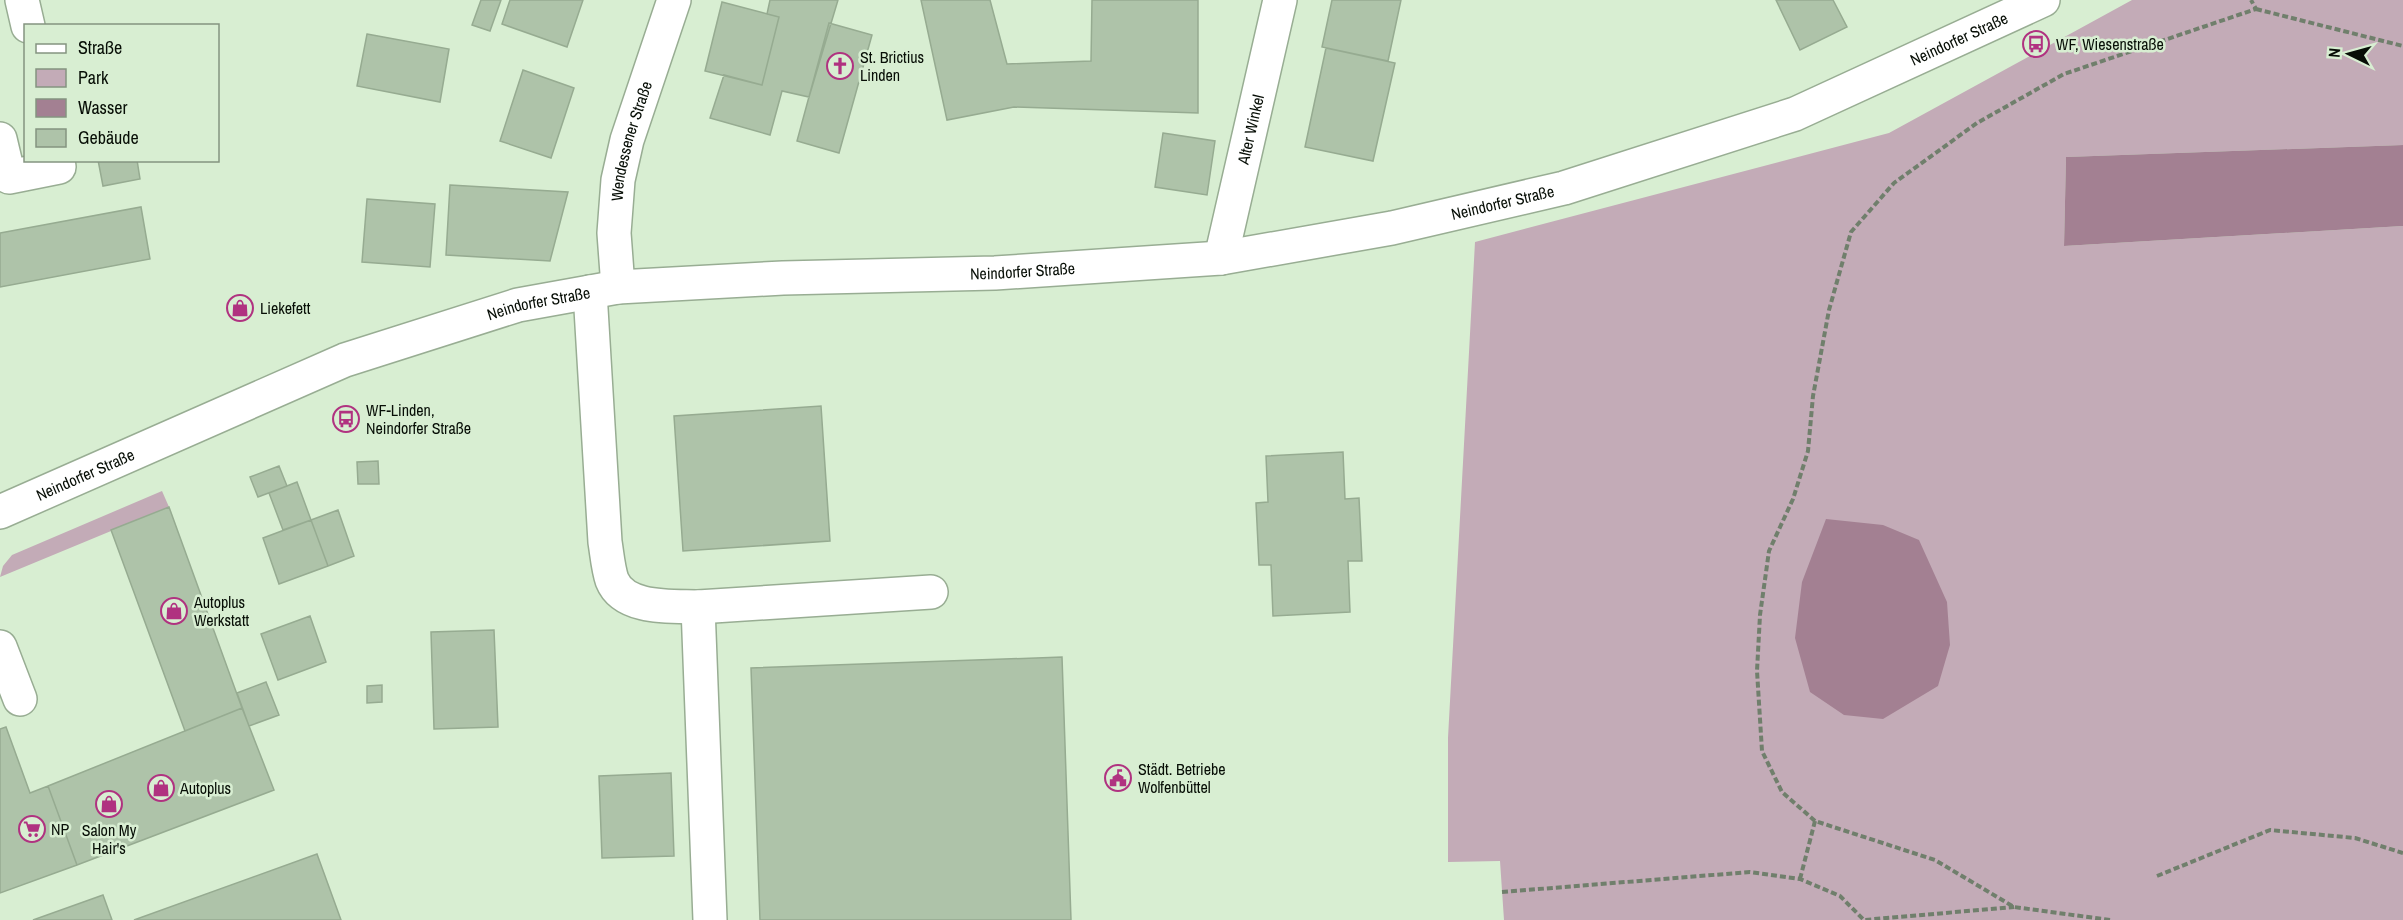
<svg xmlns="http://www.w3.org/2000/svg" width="2403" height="920" font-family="'Archivo Narrow',sans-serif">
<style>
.green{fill:#c3abb7}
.water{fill:#a38092}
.building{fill:#aec3a9;stroke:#96ab91;stroke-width:1.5}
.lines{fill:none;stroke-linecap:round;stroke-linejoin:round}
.minor-casing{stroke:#98ad93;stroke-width:36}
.path{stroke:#707f6c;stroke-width:4;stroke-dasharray:6 3;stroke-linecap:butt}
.minor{stroke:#fff;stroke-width:33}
.labels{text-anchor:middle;stroke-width:5;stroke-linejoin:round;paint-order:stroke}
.street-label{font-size:16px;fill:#070e06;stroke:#d8eed2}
.poi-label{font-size:16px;fill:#070e06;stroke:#d8eed2;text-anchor:start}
</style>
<rect width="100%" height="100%" fill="#d8eed2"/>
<path class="green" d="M2132,0H2403V145L2066,157L2064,246L2403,226V920H1504L1500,861L1448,862V738L1475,242L1889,133Z
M162,491L169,507L0,577L3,566L12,555Z"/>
<path class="water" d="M2403,145V226L2064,246L2066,157Z
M1826,519L1883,525L1919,540L1947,602L1950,645L1938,686L1883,719L1844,715L1810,692L1795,638L1802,582Z"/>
<path class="building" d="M481,0H501L490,31L472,25Z
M510,0H583L567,47L502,24Z
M770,0H838L809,97L782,91L770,135L710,118L724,75L762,85L779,17L767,14Z
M921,0H990L1007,64L1091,61L1092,0H1198V113L1014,107L947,120Z
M1332,0H1401L1388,61L1322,47Z
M1776,0H1833L1847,27L1800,50Z
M722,2L779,17L762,85L705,71Z
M829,23L872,35L839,153L797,141Z
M367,34L449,49L440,102L357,86Z
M1326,48L1395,63L1373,161L1305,147Z
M523,70L574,88L551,158L500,141Z
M1163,133L1215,141L1207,195L1155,187Z
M98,160H137L140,179L103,186Z
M450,185L568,192L550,261L446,255Z
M367,199L435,204L430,267L362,262Z
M141,207L150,259L0,287V233Z
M821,406L830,541L683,551L674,416Z
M1343,452L1345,499L1359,498L1362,561H1348L1350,612L1273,616L1271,565H1259L1256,503L1268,502L1266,456Z
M378,461L379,484H358L357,462Z
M279,466L287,486L258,497L250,477Z
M297,482L311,520L283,530L269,493Z
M169,507L242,708L185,731L111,530Z
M338,510L354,556L328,566L311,520Z
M311,520L328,566L279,584L263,538Z
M310,616L326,662L278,680L261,634Z
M494,630L498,727L434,729L431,632Z
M1062,657L1071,920H760L751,668Z
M266,682L279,715L249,726L237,693Z
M382,685V702L367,703V686Z
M242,708L274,790L77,865L48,786Z
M6,727L30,793L48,786L77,865L0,893V729Z
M671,773L674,856L602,858L599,776Z
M317,854L341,920H134Z
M103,895L112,920H33Z"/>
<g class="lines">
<defs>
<g id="minor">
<path d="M22,0L28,26"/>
<path d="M0,139L9,177L59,167L58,160"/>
<path id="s1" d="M1221,258L1280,0"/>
<path id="s2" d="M618,287L614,233L618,180L627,140L674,0"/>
<path d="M590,292L605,542C607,554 608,568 612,580C624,610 672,606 698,607L931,592"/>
<path id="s3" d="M0,512L345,360L518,305L618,287L783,278L995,273L1221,258L1392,228L1564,188L1795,114L2043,0"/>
<path d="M698,607L710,920"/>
<path d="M0,647L20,699"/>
</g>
</defs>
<use href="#minor" class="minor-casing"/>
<path class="path" d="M2256,9L2403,46
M2157,876L2270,830L2355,838L2403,853
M1800,879L1815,821
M1502,892L1750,872L1800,879L1840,896L1864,920L2014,907
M2110,920L2014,907L1935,860L1815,821L1782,792L1762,751L1757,671L1760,615L1769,551L1793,499L1808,451L1813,396L1829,310L1851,232L1894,183L1977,123L2064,74L2256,9L2251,0"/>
<use href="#minor" class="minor"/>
</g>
<defs>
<symbol id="bus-ring" viewBox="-11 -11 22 22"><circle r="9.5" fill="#d8eed2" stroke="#b03280" stroke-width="1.5"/><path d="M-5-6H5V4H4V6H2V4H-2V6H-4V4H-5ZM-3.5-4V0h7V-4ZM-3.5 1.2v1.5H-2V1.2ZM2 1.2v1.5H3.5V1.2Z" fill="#b03280"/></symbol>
<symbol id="church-ring" viewBox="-11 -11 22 22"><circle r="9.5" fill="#d8eed2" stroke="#b03280" stroke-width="1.5"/><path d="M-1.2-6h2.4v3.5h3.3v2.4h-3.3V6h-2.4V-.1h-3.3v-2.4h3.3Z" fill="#b03280"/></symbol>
<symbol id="shop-ring" viewBox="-11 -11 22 22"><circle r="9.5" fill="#d8eed2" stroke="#b03280" stroke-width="1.5"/><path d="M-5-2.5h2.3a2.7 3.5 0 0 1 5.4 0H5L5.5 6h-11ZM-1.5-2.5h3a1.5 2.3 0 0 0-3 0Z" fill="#b03280"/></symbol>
<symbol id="civic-ring" viewBox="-11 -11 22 22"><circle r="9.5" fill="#d8eed2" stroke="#b03280" stroke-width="1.5"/><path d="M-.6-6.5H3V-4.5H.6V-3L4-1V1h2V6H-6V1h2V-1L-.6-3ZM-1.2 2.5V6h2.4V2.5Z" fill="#b03280"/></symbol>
<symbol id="supermarket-ring" viewBox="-11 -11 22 22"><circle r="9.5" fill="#d8eed2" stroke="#b03280" stroke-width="1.5"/><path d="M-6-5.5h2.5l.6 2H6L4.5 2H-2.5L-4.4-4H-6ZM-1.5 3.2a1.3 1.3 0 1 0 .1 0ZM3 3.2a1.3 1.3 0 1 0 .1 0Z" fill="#b03280"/></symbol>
</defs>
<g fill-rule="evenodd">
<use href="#bus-ring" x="2021" y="29" width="30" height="30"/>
<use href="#church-ring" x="825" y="51" width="30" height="30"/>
<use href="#shop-ring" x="225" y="293" width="30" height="30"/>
<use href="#bus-ring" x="331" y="404" width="30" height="30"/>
<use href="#shop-ring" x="159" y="596" width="30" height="30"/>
<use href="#civic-ring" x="1103" y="763" width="30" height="30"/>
<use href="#shop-ring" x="146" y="773" width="30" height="30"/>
<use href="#shop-ring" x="94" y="789" width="30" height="30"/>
<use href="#supermarket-ring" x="17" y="814" width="30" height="30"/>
</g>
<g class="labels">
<g class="street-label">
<text dy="6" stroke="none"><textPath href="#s3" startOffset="2037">Neindorfer Straße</textPath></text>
<text dy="6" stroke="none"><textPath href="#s1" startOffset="132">Alter Winkel</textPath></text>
<text dy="6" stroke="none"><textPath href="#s2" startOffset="148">Wendessener Straße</textPath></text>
<text dy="6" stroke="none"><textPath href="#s3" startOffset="1551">Neindorfer Straße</textPath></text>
<text dy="6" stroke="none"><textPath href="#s3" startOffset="1065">Neindorfer Straße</textPath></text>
<text dy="6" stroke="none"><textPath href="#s3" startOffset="579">Neindorfer Straße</textPath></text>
<text dy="6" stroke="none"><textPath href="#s3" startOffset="93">Neindorfer Straße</textPath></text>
</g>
<g class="poi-label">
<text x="2056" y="50">WF, Wiesenstraße</text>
<text x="860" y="63">St. Brictius<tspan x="860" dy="18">Linden</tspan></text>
<text x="260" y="314">Liekefett</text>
<text x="366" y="416">WF-Linden,<tspan x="366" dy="18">Neindorfer Straße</tspan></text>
<text x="194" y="608">Autoplus<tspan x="194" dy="18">Werkstatt</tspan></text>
<text x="1138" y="775">Städt. Betriebe<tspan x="1138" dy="18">Wolfenbüttel</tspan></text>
<text x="180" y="794">Autoplus</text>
<text x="51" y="835">NP</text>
<text x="109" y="836" text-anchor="middle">Salon My<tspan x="109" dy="18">Hair's</tspan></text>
</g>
</g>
<rect x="24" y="24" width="195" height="138" fill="#d8eed2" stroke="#849480" stroke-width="1.5"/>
<rect x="36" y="44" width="30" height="9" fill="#ffffff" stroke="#849480" stroke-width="1.5"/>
<text x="78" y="54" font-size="18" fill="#070e06">Straße</text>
<rect x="36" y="69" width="30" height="18" fill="#c3abb7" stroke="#849480" stroke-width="1.5"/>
<text x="78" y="84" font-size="18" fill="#070e06">Park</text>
<rect x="36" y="99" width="30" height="18" fill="#a38092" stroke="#849480" stroke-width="1.5"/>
<text x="78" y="114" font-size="18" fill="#070e06">Wasser</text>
<rect x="36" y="129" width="30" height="18" fill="#aec3a9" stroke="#849480" stroke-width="1.5"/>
<text x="78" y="144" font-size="18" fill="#070e06">Gebäude</text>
<g transform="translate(2349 54) rotate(275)" stroke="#d8eed2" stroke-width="4.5" paint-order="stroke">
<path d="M0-4.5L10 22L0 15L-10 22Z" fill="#070e06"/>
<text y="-9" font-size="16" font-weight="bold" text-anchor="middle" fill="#070e06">N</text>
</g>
</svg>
